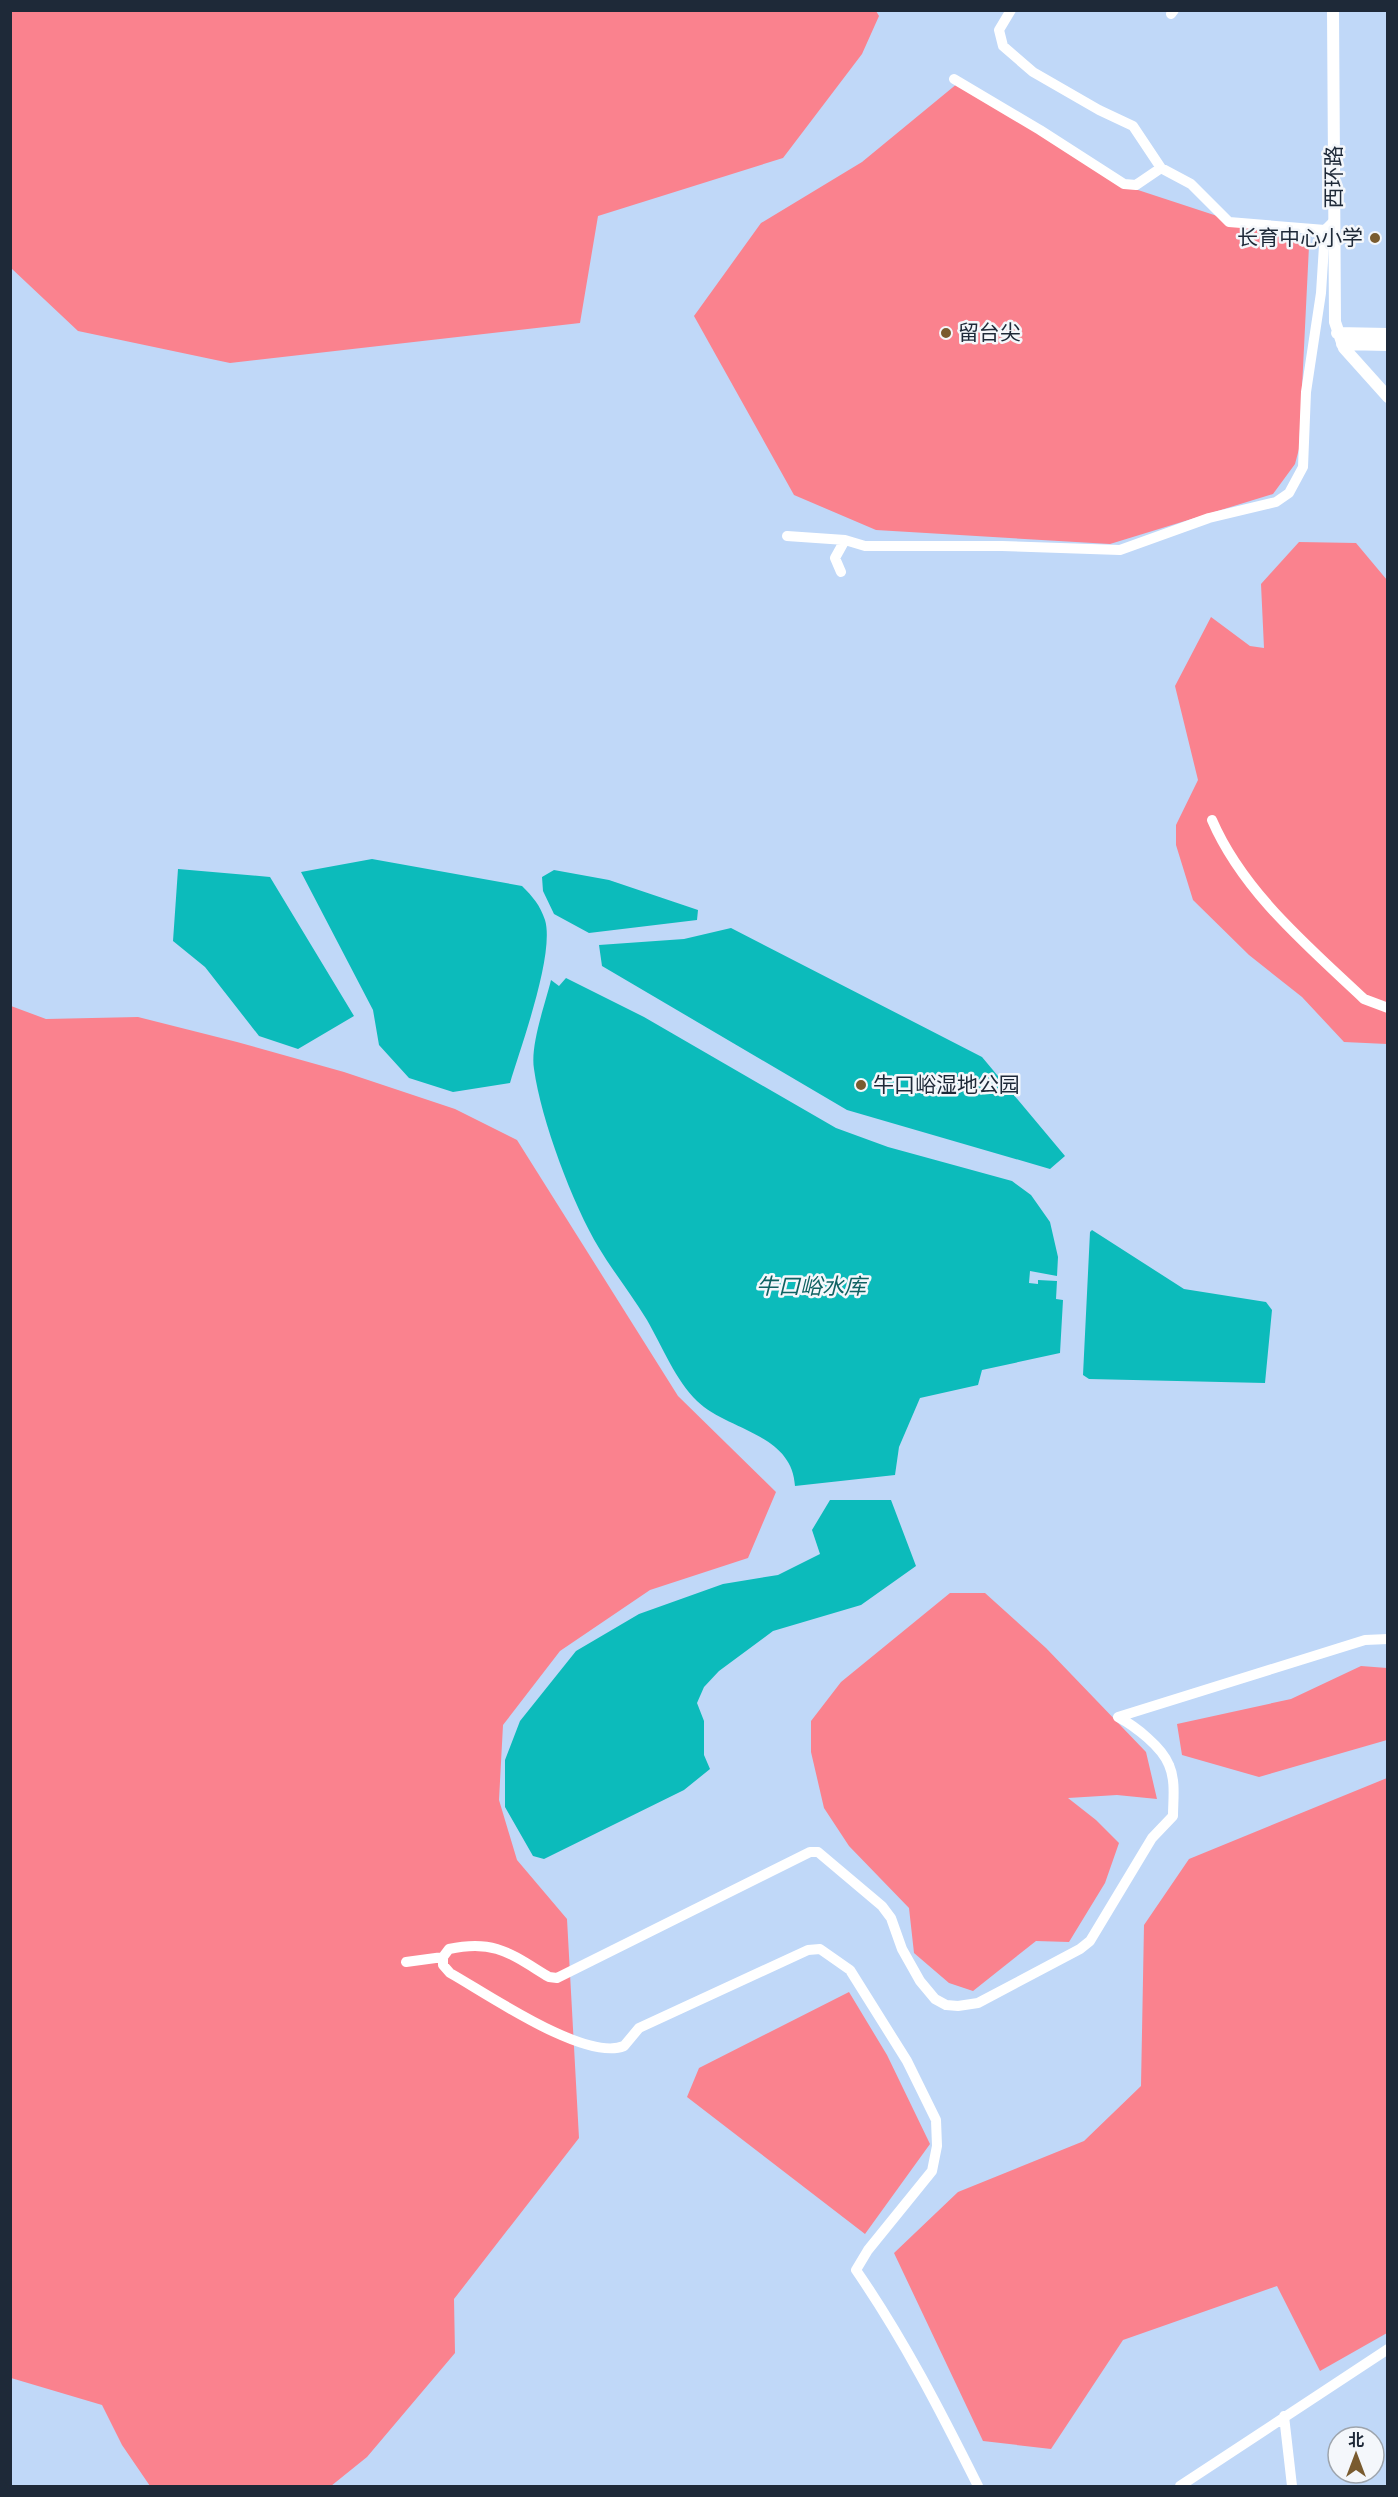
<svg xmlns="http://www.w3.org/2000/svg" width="1398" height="2497" font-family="'Asap Condensed','Noto Sans SC',sans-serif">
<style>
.green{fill:#fa828e}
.water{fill:#0cbbbb}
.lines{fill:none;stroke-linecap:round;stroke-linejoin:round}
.minor{stroke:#fff;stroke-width:10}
.major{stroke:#fff;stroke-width:12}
.poi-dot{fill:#795b2f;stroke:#f4f7fb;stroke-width:2}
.labels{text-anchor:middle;stroke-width:5;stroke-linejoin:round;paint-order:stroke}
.street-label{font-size:21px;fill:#1e2938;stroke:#f4f7fb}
.poi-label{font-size:21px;fill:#1e2938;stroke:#f4f7fb;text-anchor:start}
.water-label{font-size:22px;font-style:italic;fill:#0f6262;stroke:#f4f7fb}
</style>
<rect width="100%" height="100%" fill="#c0d8f8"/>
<path class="green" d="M876,11L879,16L862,54L783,158L598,216L580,323L230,363L78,331L11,268V11Z
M958,83L1138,190L1309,246L1299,449L1295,464L1273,494L1110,544L876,530L794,495L694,316L761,223L862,162Z
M1299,542L1356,543L1387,580V1044L1344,1042L1302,997L1249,955L1193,900L1176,845V825L1198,780L1175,686L1211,617L1250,646L1264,648L1261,584Z
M11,1006L46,1019L138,1017L237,1042L344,1072L455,1109L517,1140L678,1396L776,1492L748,1558L650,1590L560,1651L503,1725L499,1800L517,1860L567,1919L579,2138L454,2299L455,2353L367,2457L331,2486H150L122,2445L102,2405L11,2378Z
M950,1593H985L1046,1648L1146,1752L1157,1799L1117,1795L1068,1798L1096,1820L1119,1843L1105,1883L1069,1942L1036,1941L973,1991L949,1983L914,1953L909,1908L849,1846L824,1808L811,1752V1721L841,1682Z
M1361,1666L1387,1668V1740L1259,1777L1182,1755L1177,1724L1291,1699Z
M1387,1778V2333L1320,2371L1277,2286L1123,2340L1051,2449L983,2441L894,2253L958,2192L1084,2141L1141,2086L1144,1925L1189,1859Z
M849,1992L887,2055L930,2144L865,2234L687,2097L699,2068Z"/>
<path class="water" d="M372,859L522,886C533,897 540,905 545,920C555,954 521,1046 510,1083L453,1092L409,1078L379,1045L373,1010L301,872Z
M178,869L270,877L354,1016L298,1049L259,1036L205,967L173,941Z
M554,870L609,880L698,910L697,920L589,933L554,914L543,891L542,877Z
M731,928L982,1057L1065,1156L1050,1169L847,1110L602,966L599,945L684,939Z
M566,978L644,1017L836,1128L888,1147L1012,1181L1031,1195L1050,1222L1058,1257L1057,1276L1030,1271L1029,1283L1038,1284V1280L1057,1281L1056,1299L1063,1300L1060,1353L982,1370L978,1385L920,1398L899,1447L895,1475L795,1486C792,1433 728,1431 697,1401C676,1381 662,1346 647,1320C632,1295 614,1273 599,1248C573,1205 541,1120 534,1069C530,1045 545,1005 551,980L559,986Z
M1092,1230L1184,1289L1266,1302L1272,1310L1265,1383L1089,1379L1083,1375L1090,1232Z
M830,1500H891L916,1566L861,1605L773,1631L719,1671L704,1687L697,1703L704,1721V1755L710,1769L684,1790L544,1859L533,1856L505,1807V1760L520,1721L576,1651L639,1614L723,1584L778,1575L820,1554L812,1530Z"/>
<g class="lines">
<path class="minor" d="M1011,10L999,30L1003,46L1033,72L1099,110L1133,126L1161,168
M1171,14L1174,10
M954,79L1040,130L1124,184L1136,185L1161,168L1191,184L1229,222L1325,230
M787,536L845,540L865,546H1002L1120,550L1209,518L1276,502L1289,493L1303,467L1306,392L1321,293L1325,230L1335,220
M841,572L835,558L845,540
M1212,820C1243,892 1308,946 1364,999L1388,1008
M406,1962L443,1957
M1284,2416L1292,2486
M978,2486C941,2412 903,2338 856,2270L868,2250L932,2171L937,2146L936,2120L907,2061L850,1970L820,1949L808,1950L639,2028L624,2046C585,2062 486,1993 450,1973L443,1965V1957L449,1949C495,1939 511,1954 549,1977L557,1978L810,1852H818L882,1906L891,1918L902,1949L920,1981L935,1999L946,2005L958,2006L978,2003L1080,1949L1090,1941L1152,1838L1173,1816C1173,1800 1176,1781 1169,1765C1162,1747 1135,1726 1118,1717L1365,1640L1388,1639
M1180,2486L1388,2349"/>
<path class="major" d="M1333,10L1335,322L1344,348L1388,397
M1337,333L1388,334
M1342,344L1388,345"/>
</g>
<g class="poi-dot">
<circle cx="1375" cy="238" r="6"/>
<circle cx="946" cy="333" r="6"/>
<circle cx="861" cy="1085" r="6"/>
</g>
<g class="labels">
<g class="street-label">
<text transform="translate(1334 177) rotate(-90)" y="7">西环路</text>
</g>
<g class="poi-label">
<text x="1363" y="245" text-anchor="end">长育中心小学</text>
<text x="958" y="340">留台尖</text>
<text x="873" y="1092">牛口峪湿地公园</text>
</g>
<g class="water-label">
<text x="811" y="1294">牛口峪水库</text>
</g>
</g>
<rect width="1398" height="2497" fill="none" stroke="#1e2938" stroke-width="24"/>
<g transform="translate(1356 2455)"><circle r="28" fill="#f4f7fb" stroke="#9ea5ad" stroke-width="1.5"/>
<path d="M0-4.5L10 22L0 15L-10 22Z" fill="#795b2f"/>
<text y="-9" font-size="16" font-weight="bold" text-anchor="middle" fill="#1e2938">北</text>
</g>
</svg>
